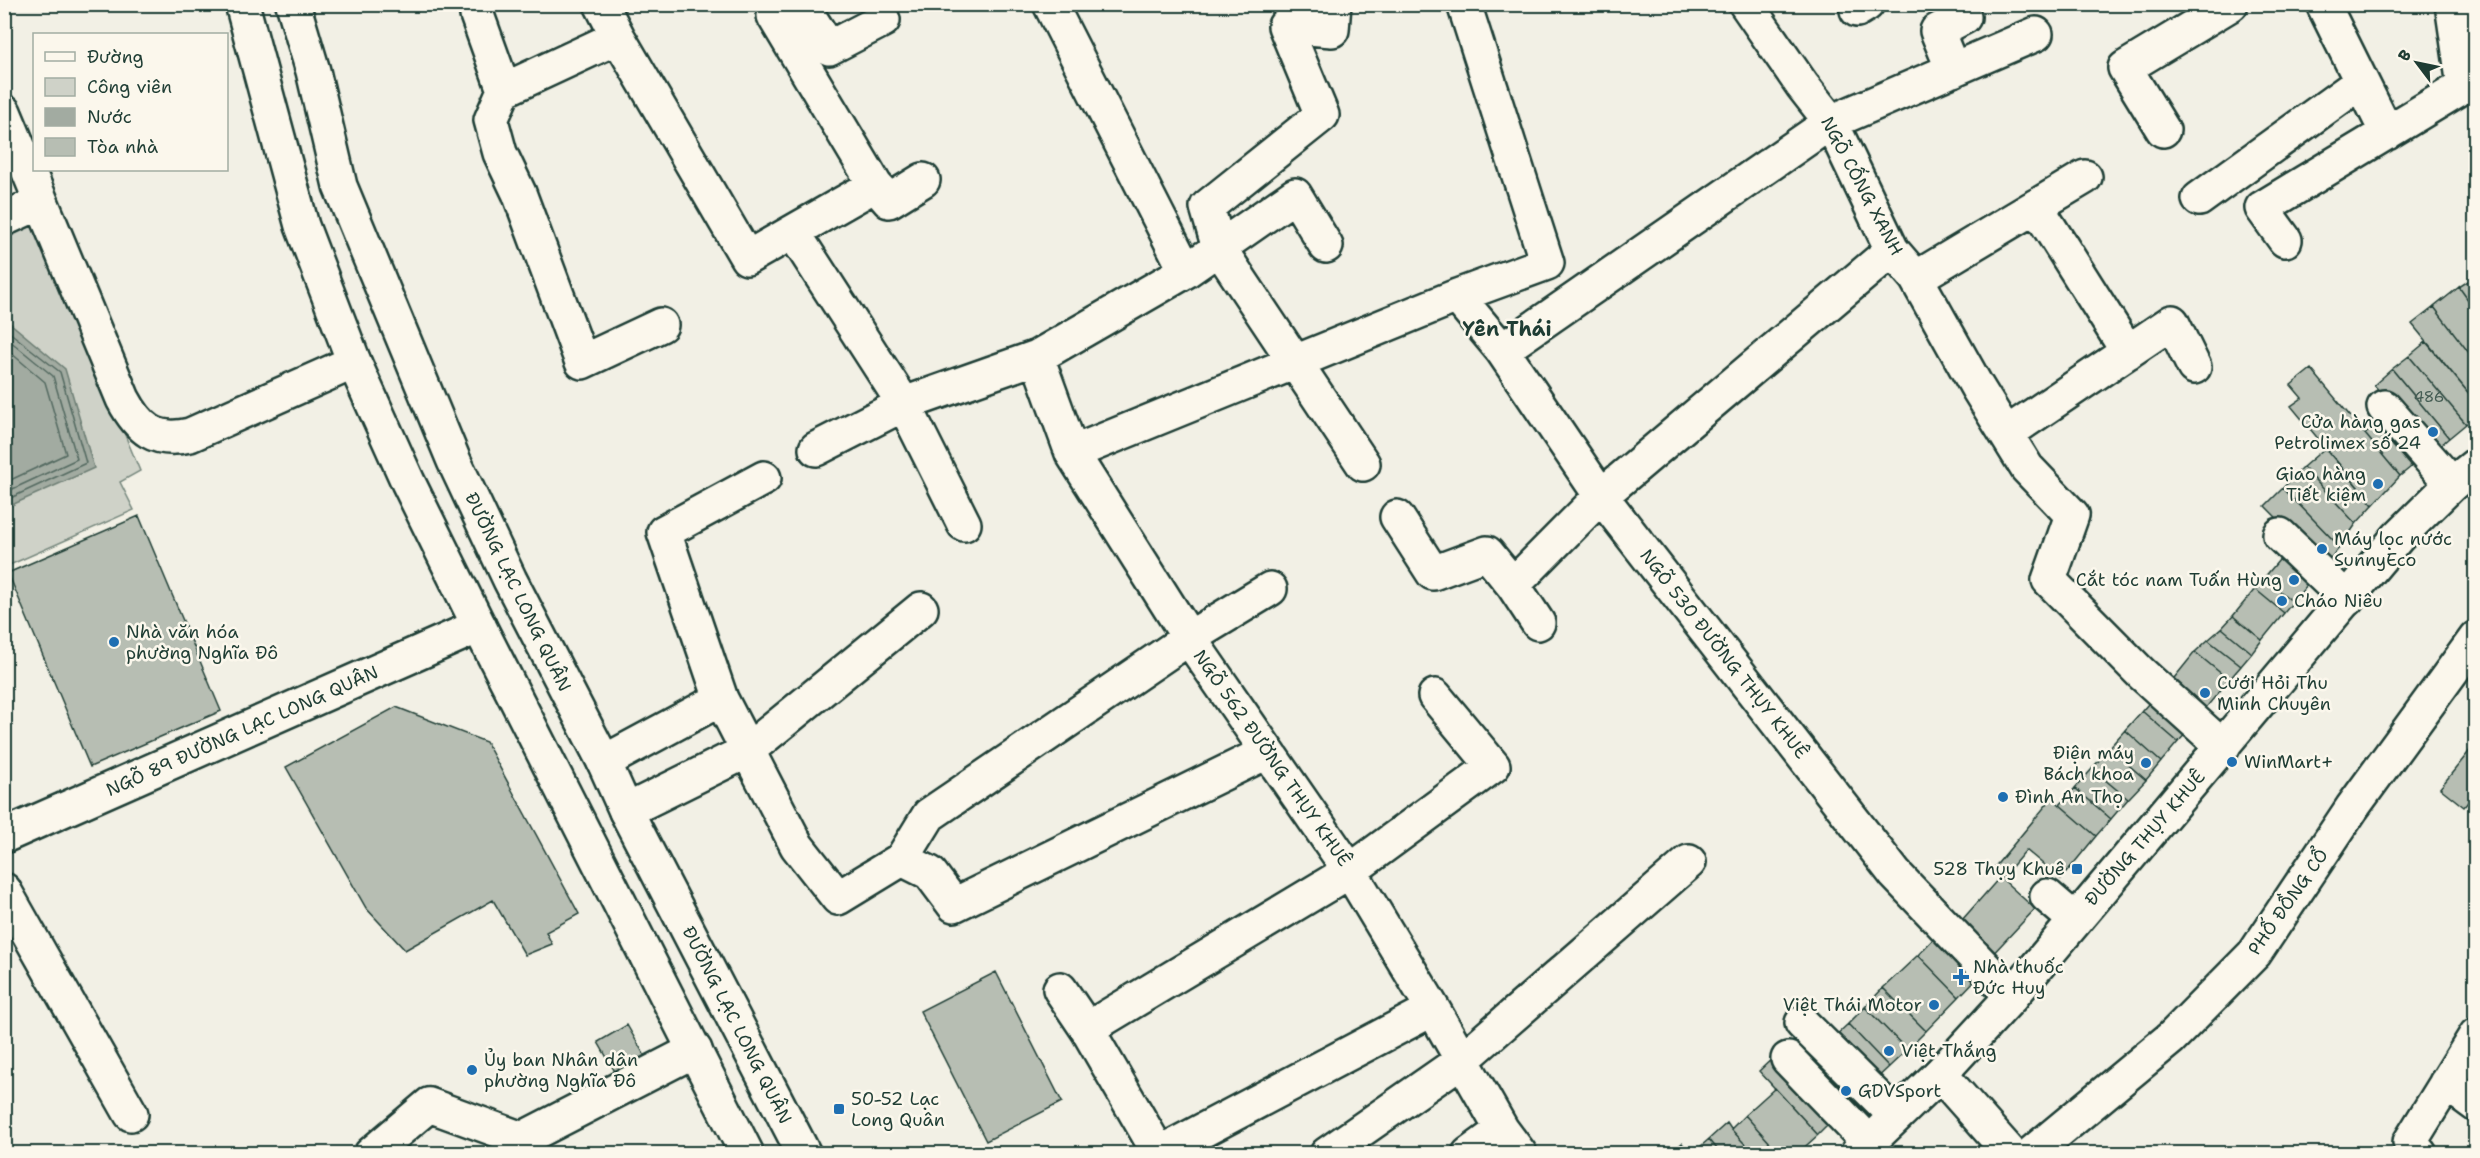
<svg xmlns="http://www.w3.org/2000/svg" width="2480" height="1158" font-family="'Shantell Sans',sans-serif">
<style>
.green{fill:#cfd2c8;stroke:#77887e;stroke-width:1.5}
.water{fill:#a2aba1;stroke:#6e7f75;stroke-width:1.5}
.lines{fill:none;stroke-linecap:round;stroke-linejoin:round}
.shore{stroke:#536960;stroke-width:1.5}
.building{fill:#b7beb3;stroke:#1f3d34;stroke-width:1.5}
.minor-casing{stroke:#1f3d34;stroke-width:38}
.major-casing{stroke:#1f3d34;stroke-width:38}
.minor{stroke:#fbf7ec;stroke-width:33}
.major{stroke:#fbf7ec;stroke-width:33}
.poi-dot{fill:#1f6fb2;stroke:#fbf7ec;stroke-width:2}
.labels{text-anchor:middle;stroke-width:5;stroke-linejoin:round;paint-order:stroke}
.number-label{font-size:15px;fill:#455d54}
.street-label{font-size:18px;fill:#1f3d34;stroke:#fbf7ec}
.poi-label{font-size:18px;fill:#1f3d34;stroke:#fbf7ec;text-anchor:start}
.neighbourhood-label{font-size:20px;font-weight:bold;fill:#1f3d34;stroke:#fbf7ec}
</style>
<rect width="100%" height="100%" fill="#f2f0e5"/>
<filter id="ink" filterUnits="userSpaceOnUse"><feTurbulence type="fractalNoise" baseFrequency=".0167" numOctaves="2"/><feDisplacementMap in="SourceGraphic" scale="12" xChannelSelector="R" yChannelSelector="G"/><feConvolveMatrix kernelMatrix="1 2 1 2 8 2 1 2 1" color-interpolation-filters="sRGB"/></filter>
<g filter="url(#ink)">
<path class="green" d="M34,217L140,471L120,482L134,510L5,567L4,230Z"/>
<path class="water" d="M4,322L11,324L65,369L94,468L5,508Z"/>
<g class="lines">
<path class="shore" d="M4,328L60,372L86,463L4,501
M4,336L53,376L77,459L4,493
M4,347L45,382L66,454L4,483"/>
</g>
<path class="building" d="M2476,276V311L2459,287Z
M2459,287L2476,311V362L2434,307Z
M2434,307L2476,362V402L2412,324Z
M2426,342L2476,402V416L2466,424L2409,356Z
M2409,356L2466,424L2449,438L2392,369Z
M2311,369L2400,476L2373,505L2291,406L2302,398L2291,385Z
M2392,369L2449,438L2434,451L2374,385Z
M2387,416L2422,457L2411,467L2376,426Z
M2376,426L2411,467L2400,476L2365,434Z
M2325,448L2373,505L2356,524L2303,467Z
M2303,467L2356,524L2340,547L2283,488Z
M2283,488L2340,547L2324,566L2265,506Z
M139,516L221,711L90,767L8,573Z
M2284,554L2312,579L2293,602L2264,578Z
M2264,578L2293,602L2284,613L2255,589Z
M2255,589L2284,613L2262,640L2233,616Z
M2233,616L2262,640L2252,653L2222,628Z
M2222,628L2252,653L2241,666L2208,640Z
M2208,640L2241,666L2229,680L2195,652Z
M2195,652L2229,680L2199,716L2166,688Z
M2155,696L2191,728L2178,742L2142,711Z
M396,707L486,742L579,914L546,932L552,944L525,955L493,900L405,950L366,908L286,767Z
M2142,711L2178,742L2161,762L2125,730Z
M2125,730L2161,762L2146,780L2109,748Z
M2476,743V792L2464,807L2440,788Z
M2109,748L2146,780L2128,799L2092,769Z
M2092,769L2128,799L2111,819L2075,788Z
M2075,788L2111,819L2096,836L2060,805Z
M2052,798L2096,836L2061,879L2026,850L2004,876L1994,868Z
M2000,877L2035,909L1988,959L1954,929Z
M1937,935L1979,976L1959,997L1918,955Z
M1918,955L1959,997L1926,1031L1883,988Z
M996,972L1062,1102L986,1141L920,1011Z
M1883,988L1926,1031L1907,1050L1865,1007Z
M1865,1007L1907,1050L1889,1067L1848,1024Z
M1848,1024L1889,1067L1872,1083L1831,1040Z
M627,1025L646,1058L617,1075L598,1042Z
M1776,1055L1834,1119L1818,1135L1759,1071Z
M1775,1088L1818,1135L1797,1154H1780L1745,1115Z
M1745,1115L1780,1154H1754L1731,1129Z
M1727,1123L1731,1129L1754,1154H1721L1709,1139Z
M1709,1139L1721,1154H1692Z
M1682,1143L1690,1154H1670Z"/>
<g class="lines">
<defs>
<path id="minor" d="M476,4L477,15L504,90L491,120L500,153L519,193L582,362L661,325
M601,4L618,37L747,258L875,185
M783,4L774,16L875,185L889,201L923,180
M801,4L829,48L883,20
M1050,4L1186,271
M1334,4L1332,30L1285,26L1322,115L1207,207L1219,248L1363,464
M1746,4L1802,85L1831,122L1892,250L1916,278L1977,387L2027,468L2072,515L2049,580L2141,673L2223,747
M2323,4L2387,133
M1857,10L1867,4
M1953,70L1937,31L1964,17L1957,4
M504,90L618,37
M4,112L123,399C139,429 155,443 190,435L354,362
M2163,130L2125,68L2231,4
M2199,199L2361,82
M2036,206L2128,352
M4,219L41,202
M793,232L904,404L964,524
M2285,240L2262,208L2464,86L2452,4
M1916,278L2085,177
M1457,296L1502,350L1601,496L1895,874L2012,996
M1502,350L1831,122L2036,34
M1037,357L1072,453L1189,638L1350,871L1433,1009L1502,1130L1520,1154
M2384,407L2452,484
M2006,434L2172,322L2194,367
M816,449L904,404L1037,357L1186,271L1295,195L1326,246
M1072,453L1457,296L1547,263L1464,4
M1397,517L1433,573L1487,553L1513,585L1538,623
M2280,535L2347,599
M1513,585L1601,496L1892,250
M721,699L797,846L838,898L902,859L929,815L1189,638L1270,589
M604,762L721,699L664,532L764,478
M626,811L747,751L921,609
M4,836L479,626
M902,859L930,873L954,905L1267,752
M4,890L131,1114
M2047,896L2075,920
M1060,989L1087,1029L1159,1153
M1802,1023L1896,1116
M1087,1029L1350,871L1493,766L1435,696
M1788,1059L1869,1143
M1940,1074L2011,1154
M2446,1083L2476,1105
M371,1154L429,1105L522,1139L695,1050
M1158,1154L1433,1009
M1327,1154L1462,1060L1689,862
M1469,1154L1502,1130
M2031,1154L2171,1038L2255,953L2352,808L2476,638
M2420,1154L2410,1142L2476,1035"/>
<path id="major" d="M242,4L302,226L354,362L408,482L479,626L747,1154
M293,4L313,71L340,186L454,461L510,580L604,762L626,811L804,1154
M1857,1154L1940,1074L2012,996L2398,537L2452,484L2476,465"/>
</defs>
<use href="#minor" class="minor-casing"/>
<use href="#major" class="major-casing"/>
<use href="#minor" class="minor"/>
<use href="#major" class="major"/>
</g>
</g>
<g class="poi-dot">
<circle cx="2433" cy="432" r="6"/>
<circle cx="2378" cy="484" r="6"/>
<circle cx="2322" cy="549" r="6"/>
<circle cx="2294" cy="580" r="6"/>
<circle cx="2282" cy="601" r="6"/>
<circle cx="114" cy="642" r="6"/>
<circle cx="2205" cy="693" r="6"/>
<circle cx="2232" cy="762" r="6"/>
<circle cx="2146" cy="763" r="6"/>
<circle cx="2003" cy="797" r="6"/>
<rect x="2071" y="863" width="12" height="12" rx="3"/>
<path d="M1958 968h6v6h6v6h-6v6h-6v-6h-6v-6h6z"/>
<circle cx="1934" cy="1005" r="6"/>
<circle cx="1889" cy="1051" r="6"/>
<circle cx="472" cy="1070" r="6"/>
<circle cx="1846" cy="1091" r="6"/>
<rect x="833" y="1103" width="12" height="12" rx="3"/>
</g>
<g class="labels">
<g class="number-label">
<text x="2429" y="402">486</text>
</g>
<g class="street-label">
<text transform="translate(1862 186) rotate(62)" y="6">NGÕ CỐNG XANH</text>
<text transform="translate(518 592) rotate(64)" y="6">ĐƯỜNG LẠC LONG QUÂN</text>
<text transform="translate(1724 654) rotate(52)" y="6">NGÕ 530 ĐƯỜNG THỤY KHUÊ</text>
<text transform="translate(242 731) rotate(-24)" y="6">NGÕ 89 ĐƯỜNG LẠC LONG QUÂN</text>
<text transform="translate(1272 758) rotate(55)" y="6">NGÕ 562 ĐƯỜNG THỤY KHUÊ</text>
<text transform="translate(2145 838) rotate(-49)" y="6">ĐƯỜNG THỤY KHUÊ</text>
<text transform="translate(2288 902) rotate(-55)" y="6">PHỐ ĐỒNG CỔ</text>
<text transform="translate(737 1025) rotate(63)" y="6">ĐƯỜNG LẠC LONG QUÂN</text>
</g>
<g class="poi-label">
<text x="2421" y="428" text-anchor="end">Cửa hàng gas<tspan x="2421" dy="21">Petrolimex số 24</tspan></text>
<text x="2366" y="480" text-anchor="end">Giao hàng<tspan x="2366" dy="21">Tiết kiệm</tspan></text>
<text x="2334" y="545">Máy lọc nước<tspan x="2334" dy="21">SunnyEco</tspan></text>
<text x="2282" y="586" text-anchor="end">Cắt tóc nam Tuấn Hùng</text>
<text x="2294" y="607">Cháo Niêu</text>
<text x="126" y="638">Nhà văn hóa<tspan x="126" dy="21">phường Nghĩa Đô</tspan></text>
<text x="2217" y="689">Cưới Hỏi Thu<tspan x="2217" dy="21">Minh Chuyên</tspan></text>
<text x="2134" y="759" text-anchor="end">Điện máy<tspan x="2134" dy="21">Bách khoa</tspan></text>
<text x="2244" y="768">WinMart+</text>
<text x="2015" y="803">Đình An Thọ</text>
<text x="2065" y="875" text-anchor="end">528 Thụy Khuê</text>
<text x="1973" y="973">Nhà thuốc<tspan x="1973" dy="21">Đức Huy</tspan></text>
<text x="1922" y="1011" text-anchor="end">Việt Thái Motor</text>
<text x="1901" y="1057">Việt Thắng</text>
<text x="484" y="1066">Ủy ban Nhân dân<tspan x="484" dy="21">phường Nghĩa Đô</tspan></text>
<text x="1858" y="1097">GDVSport</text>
<text x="851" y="1105">50-52 Lạc<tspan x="851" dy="21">Long Quân</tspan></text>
</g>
<g class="neighbourhood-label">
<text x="1507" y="336">Yên Thái</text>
</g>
</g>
<rect width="2480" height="1158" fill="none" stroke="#fbf7ec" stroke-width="24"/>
<rect x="12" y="12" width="2456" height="1134" fill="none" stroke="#1f3d34" stroke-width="2" filter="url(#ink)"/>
<rect x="33" y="33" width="195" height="138" fill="#fbf7ec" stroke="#a3ada2" stroke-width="1.5"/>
<rect x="45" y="52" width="30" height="9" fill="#fbf7ec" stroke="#a3ada2" stroke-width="1.5"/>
<text x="87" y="63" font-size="18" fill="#1f3d34">Đường</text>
<rect x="45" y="78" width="30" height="18" fill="#cfd2c8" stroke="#a3ada2" stroke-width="1.5"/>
<text x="87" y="93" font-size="18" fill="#1f3d34">Công viên</text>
<rect x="45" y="108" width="30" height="18" fill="#a2aba1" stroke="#a3ada2" stroke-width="1.5"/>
<text x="87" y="123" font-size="18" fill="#1f3d34">Nước</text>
<rect x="45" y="138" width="30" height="18" fill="#b7beb3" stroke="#a3ada2" stroke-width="1.5"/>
<text x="87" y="153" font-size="18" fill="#1f3d34">Tòa nhà</text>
<g transform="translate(2417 63) rotate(302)" stroke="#fbf7ec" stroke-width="4.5" paint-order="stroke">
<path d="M0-4.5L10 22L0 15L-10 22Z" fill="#1f3d34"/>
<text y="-9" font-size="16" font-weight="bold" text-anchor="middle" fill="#1f3d34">B</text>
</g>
</svg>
